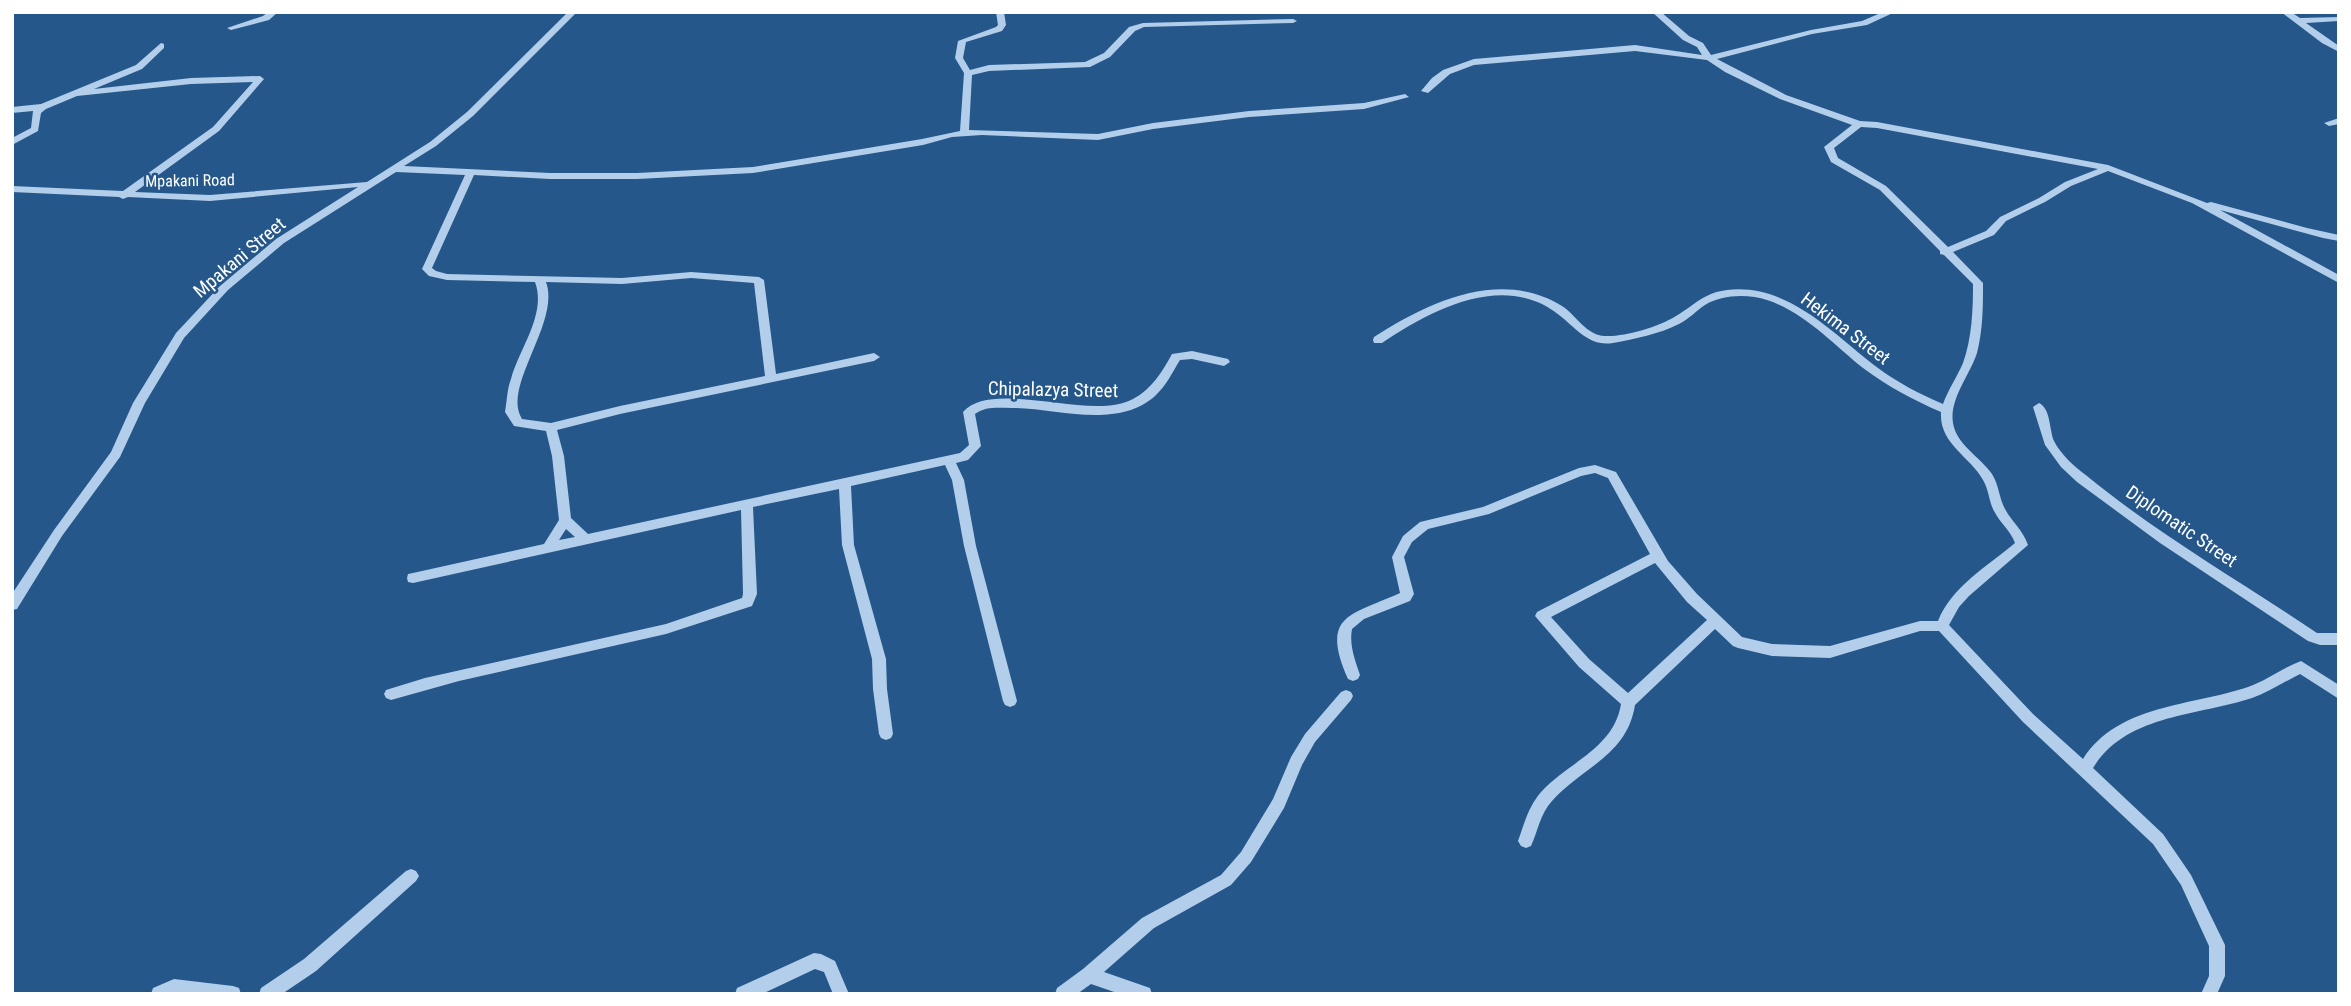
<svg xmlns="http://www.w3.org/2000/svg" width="2351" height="1006" font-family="'Roboto Condensed',sans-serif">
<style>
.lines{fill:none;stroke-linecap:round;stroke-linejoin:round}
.minor{fill:#b2ceea;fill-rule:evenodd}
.labels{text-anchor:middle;stroke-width:5;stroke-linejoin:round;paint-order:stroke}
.far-street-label{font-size:16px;fill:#fff;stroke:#25578a}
.street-label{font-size:19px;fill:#fff;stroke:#25578a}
</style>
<rect width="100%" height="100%" fill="#25578a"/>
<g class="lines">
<path class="minor" d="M268,12H278L269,20L231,30L227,28L263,16Z
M568,12H577L473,116L436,146L404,166L550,173H637L753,167L922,139L960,131L964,73L955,58L958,41L996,27L998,25L996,12H1004L1006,25L1002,31L966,42L963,58L970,70L989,65L1085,62L1104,53L1129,27L1143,23L1293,19L1297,21L1293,23L1144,27L1135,31L1110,57L1090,67L989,71L972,75L969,130L1098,134L1153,123L1249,111L1364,103L1405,94L1409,97L1364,109L1249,117L1153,129L1098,140L982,135L952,137L923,145L753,173L637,179H550L474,175L432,268L436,271L447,274L622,278L691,272L759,277L764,280L776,374L874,353L880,357L874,361L620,414L557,430L564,456L571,518L588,534L960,453L969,445L963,412C993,378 1091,422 1133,399C1152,389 1162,372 1172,354L1192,351L1228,359L1230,362L1224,366L1192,359L1180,360C1172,373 1166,386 1155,396C1117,430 1056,408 1012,408C998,408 986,406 975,414L981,446L968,460L956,463L964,480L976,546L1017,701L1015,705L1010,707L1005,705L1003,701L964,546L952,480L945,465L851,486L854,545L886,659L887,689L893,734L891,738L886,740L881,738L879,734L873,689L872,659L842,545L839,489L753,507L757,594L752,606L666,634L459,681L391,700L386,698L384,694L386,690L425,678L666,624L742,598L743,594L741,510L413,583L408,582L407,578L408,574L413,573L544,544L559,520L552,456L546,431L514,426L505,412C507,401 507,389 511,379C519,349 547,314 535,282L447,280L429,276L422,269L465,175L396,172L284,243L228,290L184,338L145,403L120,457L62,536L17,609L12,610V594L54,530L111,452L133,403L176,333L220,286L276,239L358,187L210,201L128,197L123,199L119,197L12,192V186L123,191L213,127L253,82L191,84L77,96L46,109L41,113L38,131L12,145V138L31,128L33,111L12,113V107L41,104L136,65L161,43L164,44V48L142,69L94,89L191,78L260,76L264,79L219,131L135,192L210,195L367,182L430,142L467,112ZM691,278L754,283L765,376L620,406L551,423L522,419C501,387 561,322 546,282L622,284ZM566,529L575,537L559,540Z
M1652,12H1661L1689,36L1703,43L1711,55L1811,30L1862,21L1883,12H1895L1867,25L1812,34L1717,59L1786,95L1860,121L1877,122L2108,165L2207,203L2211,202L2307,228L2339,235V241L2323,238L2220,210L2339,275V283L2192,203L2108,171L2071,186L2045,202L2006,221L1994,235L1953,252L1983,283C1983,306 1983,330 1977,353C1970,375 1949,399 1953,423C1956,444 1980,457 1992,474C1999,485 1999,498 2005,509C2012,522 2023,530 2028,545L1969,596L1959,607L1949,625L2033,714L2083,759C2118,704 2192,706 2248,687C2266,681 2282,668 2301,661L2339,685V699L2300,674C2284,682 2269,692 2252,698C2198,716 2126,714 2093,768L2163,834L2191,875L2225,945V976L2217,994H2201L2209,976V946L2181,885L2153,844L2023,722L1939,631H1920L1830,658L1772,656L1738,648L1733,646L1715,629L1635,705C1627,756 1582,767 1552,801C1540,814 1538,831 1531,846L1526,848L1521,846L1518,841C1524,824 1529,805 1542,791C1569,762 1614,748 1621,704L1579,667L1535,616L1537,612L1650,554L1608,478L1595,473L1581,476L1489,514L1428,529L1412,542L1404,557L1414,594L1410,601L1364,619L1352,629C1349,645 1355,660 1360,675L1358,679L1353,681L1348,679C1319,614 1352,615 1400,593L1392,557L1403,536L1420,522L1483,507L1579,468L1595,465L1616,472L1668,561L1697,594L1742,637L1772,644L1830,646L1920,621H1938C1952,586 1988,566 2015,543C2011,531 2000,523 1994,511C1989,502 1989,490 1983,480C1970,456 1939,444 1941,412C1913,400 1887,386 1863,368C1833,344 1804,312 1767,300C1749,294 1722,294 1705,305C1696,311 1689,319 1679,324C1659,334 1635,339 1613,343C1589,347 1576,328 1559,315C1504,271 1431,310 1382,343H1374L1373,340L1374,337C1429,302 1500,268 1562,306C1576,315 1587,336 1605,336C1624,337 1659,327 1676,316C1695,305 1703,293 1727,290C1789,283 1833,334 1878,368C1898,383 1920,394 1943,404C1948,390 1957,377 1963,363C1972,338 1973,310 1973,284L1944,255L1940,254V251L1880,190L1831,162L1824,147L1852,125L1780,99L1725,72L1707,60L1635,51L1474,65L1450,74L1428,93L1421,91L1432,78L1443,70L1474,59L1635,45L1702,55L1697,47L1683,40ZM1861,127L1877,128L2098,169L2065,182L2039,198L2000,217L1986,231L1948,247L1886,186L1838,158L1834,148ZM1655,563L1687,602L1707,620L1628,693L1589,659L1551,617Z
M2281,12H2291L2300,18L2339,17V21L2306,23L2339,46V52L2322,43Z
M2339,118V124L2329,126L2324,123Z
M2039,403C2051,409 2049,429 2054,441C2061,455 2075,467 2087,476C2159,535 2240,581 2317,633H2339V645H2320L2308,641L2160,543L2077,482L2061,467L2045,445L2033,407Z
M1346,690L1351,692L1353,696L1351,700L1315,742L1302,765L1284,808L1251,862L1231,885L1154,928L1104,972L1150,988L1152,994H1120L1091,984L1077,994H1055L1057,988L1083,969L1142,918L1221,875L1241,852L1273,799L1291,757L1305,734L1341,692Z
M411,869L416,871L419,876L416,881L316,971L282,994H259L261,988L304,959L406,871Z
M814,953L821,954L835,961L849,994H833L824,972L815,969L762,994H735L737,988Z
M174,979L233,986L239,988L241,994H151L153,988Z"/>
</g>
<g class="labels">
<g class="far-street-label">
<text transform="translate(190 180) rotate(-1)" y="6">Mpakani Road</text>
</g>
<g class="street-label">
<text transform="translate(239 257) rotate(-40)" y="7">Mpakani Street</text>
<text transform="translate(1846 328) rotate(37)" y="7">Hekima Street</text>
<text transform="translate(1053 389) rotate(1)" y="7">Chipalazya Street</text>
<text transform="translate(2182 526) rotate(34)" y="7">Diplomatic Street</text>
</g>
</g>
<rect width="2351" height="1006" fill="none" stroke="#ffffff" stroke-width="28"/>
</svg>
